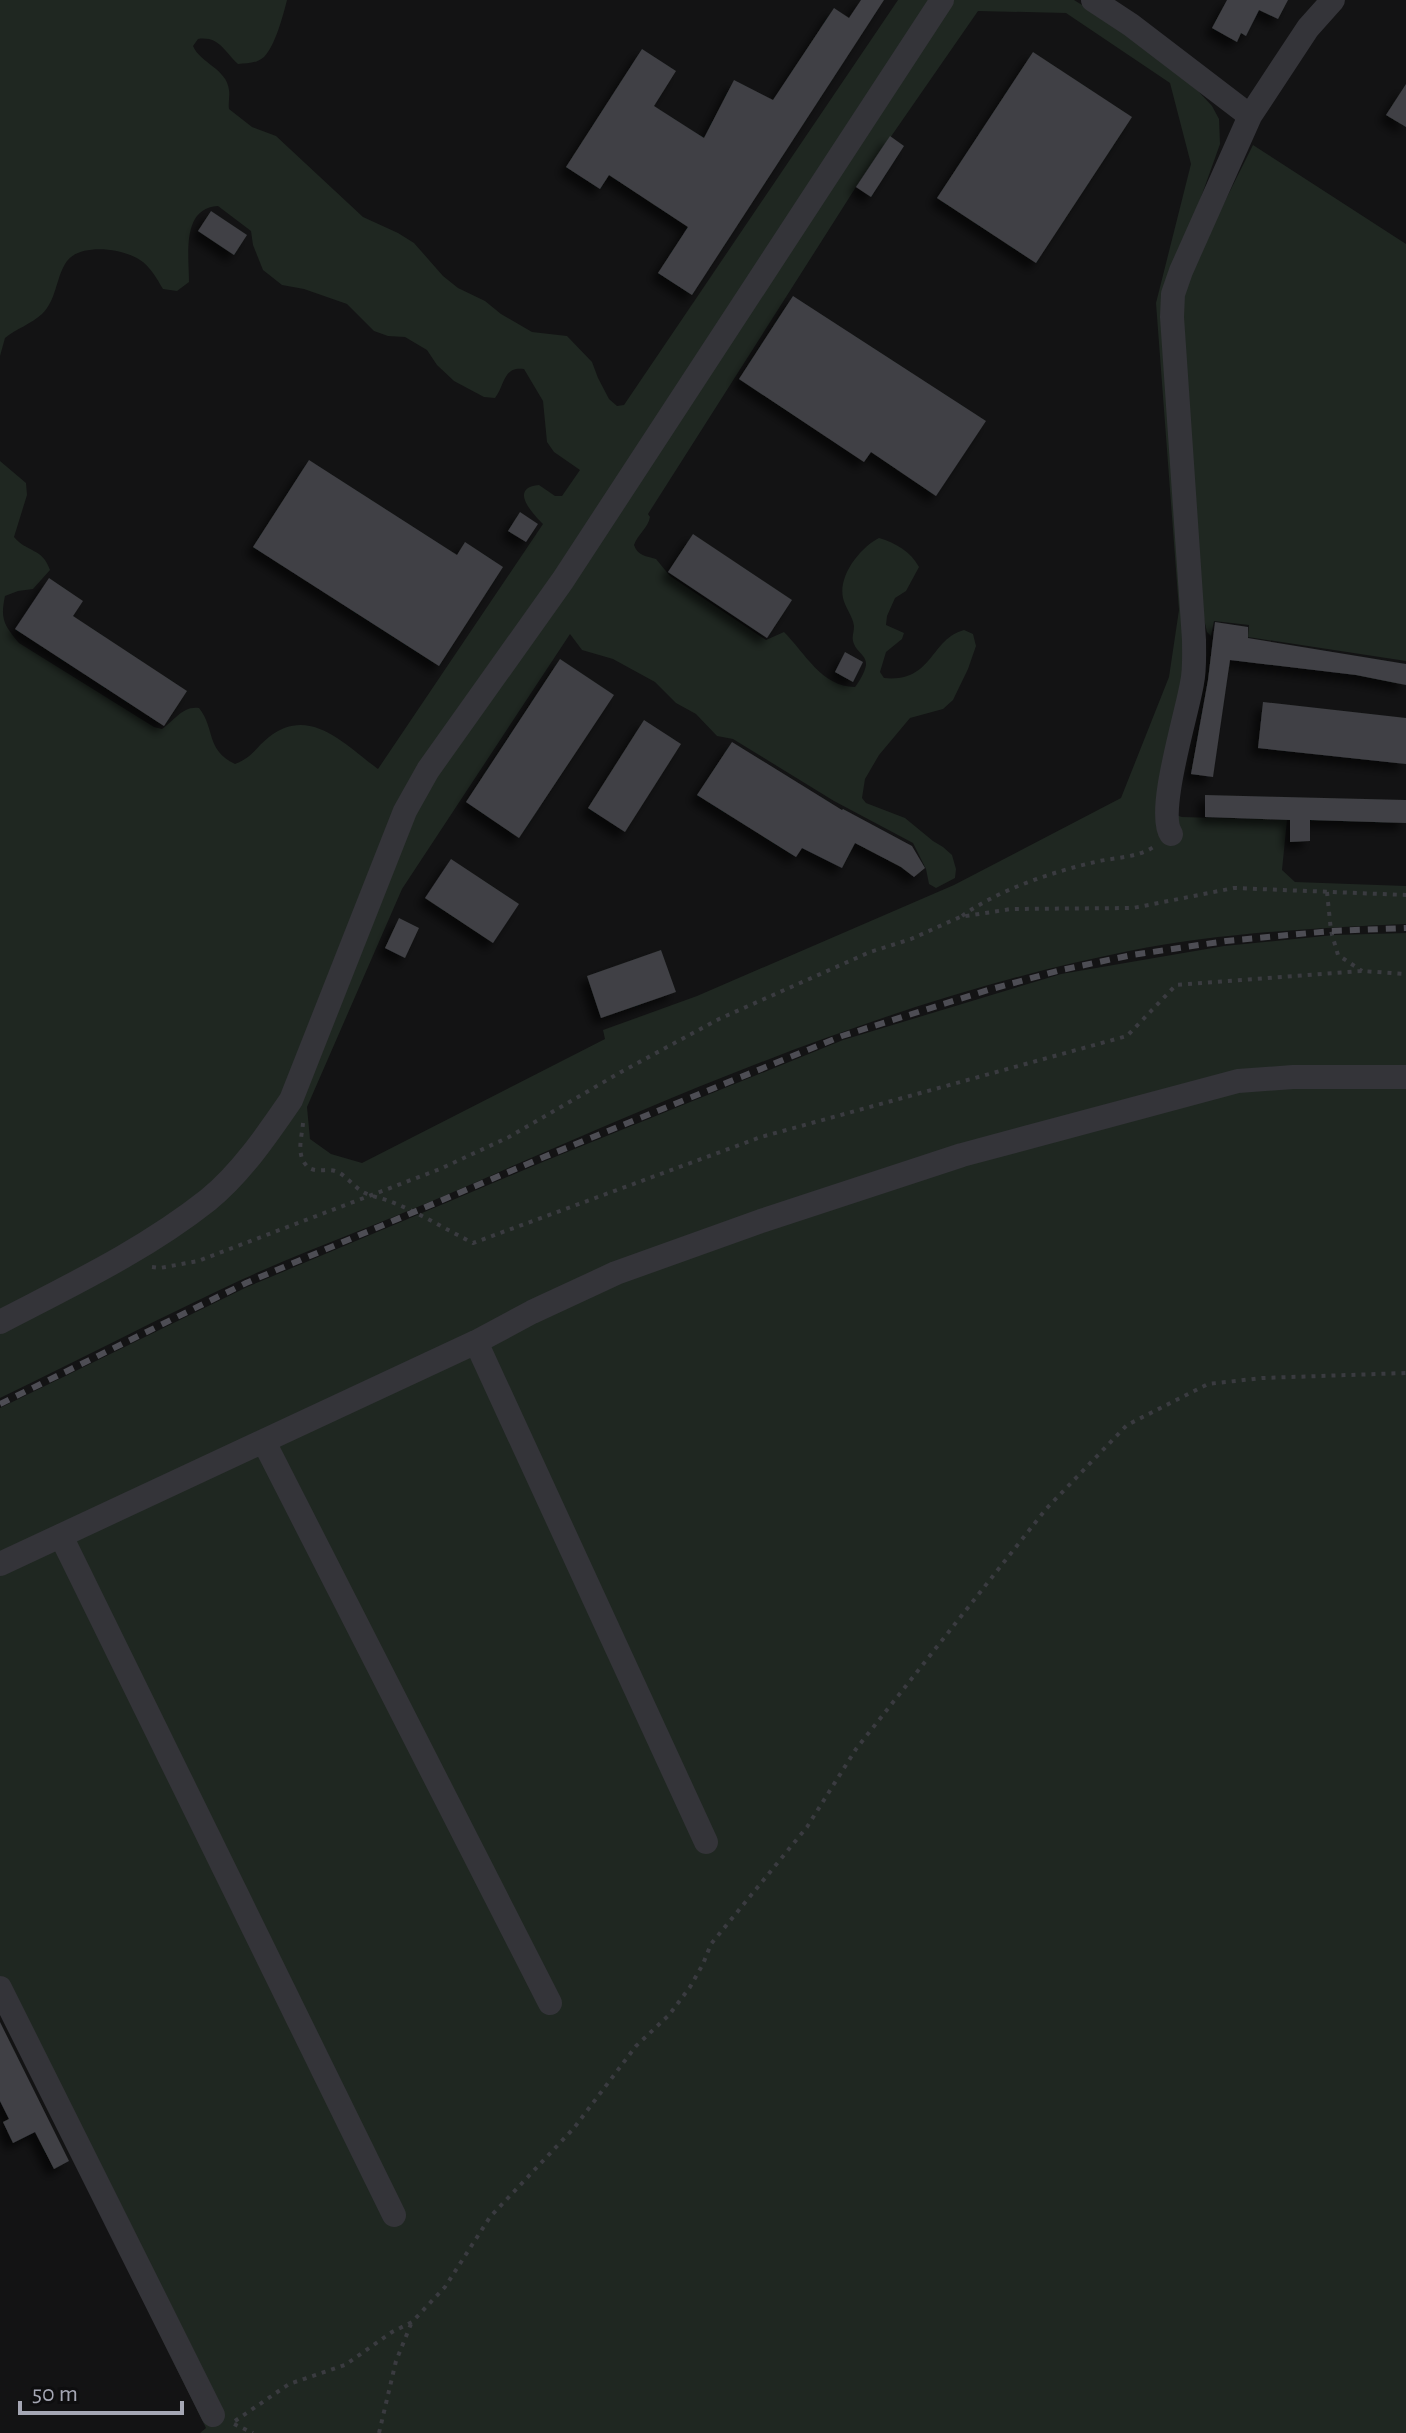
<svg xmlns="http://www.w3.org/2000/svg" width="1406" height="2433" font-family="'Alegreya Sans',sans-serif">
<style>
.green{fill:#1f2721;fill-rule:evenodd}
.building{fill:#3f4044;filter:url(#shadow)}
.lines{fill:none;stroke-linecap:round;stroke-linejoin:round}
.path{stroke:#3a3b40;stroke-width:4;stroke-dasharray:4 6;stroke-linecap:butt}
.minor{stroke:#343439;stroke-width:24}
.rail{stroke:#4d4d54;stroke-width:6;stroke-dasharray:10 8;stroke-linecap:butt}
</style>
<defs>
<filter id="shadow"><feDropShadow dx="-7" dy="7" stdDeviation="4" flood-color="#0009"/></filter>
</defs>
<rect width="100%" height="100%" fill="#131314"/>
<path class="green" d="M0,0H287C283,16 275,46 264,57C256,64 247,63 238,64C224,51 219,36 198,39L193,46C200,63 227,69 229,90C230,96 228,103 229,109L252,127L276,136L363,217L398,233L414,243L443,276L458,288L485,301L501,314L532,332L567,336L592,362L598,378L609,399L617,406L624,405L898,0H934L555,576L420,766L284,1096L228,1170L170,1218L0,1312V461L26,483L27,495L14,537C26,552 43,548 50,570L33,589L18,591L5,596C0,619 4,625 19,643L154,727L162,729C173,721 184,705 199,708C216,730 205,749 235,764C253,757 255,748 269,737C310,705 345,745 378,769L543,524C533,514 508,488 539,485L555,496H562L580,470L554,452L547,442L543,401L524,369C503,366 505,385 495,398L484,397L454,381L437,365L427,350L405,337L388,336L374,331L347,304L304,289L282,285L263,270L253,245L251,231L218,206C181,208 189,256 189,282L177,291L163,289C157,279 150,266 140,260C122,248 77,242 65,264C56,279 56,301 42,314C31,324 16,329 5,338L0,356Z
M953,0H1074L1127,33L1187,79L1212,106L1219,119L1220,144L1175,270L1190,639L1160,810L1182,817L1287,820L1282,870L1295,882L1406,886V924C1314,928 1220,933 1129,951C896,997 675,1095 458,1190C387,1221 314,1247 243,1279C161,1317 81,1359 0,1398V1330L120,1268L276,1132L410,820L438,774ZM978,11L1066,13L1170,83L1191,164L1156,303L1179,610L1169,677L1121,798L954,885L697,996L603,1030L605,1039L362,1163L331,1154L310,1139L307,1107L402,889L570,634L582,650L613,659L655,682L676,703L696,714L717,736L733,739L834,801L913,843L926,869L929,884L936,888L955,878L956,869L952,855L943,847L933,841L905,818L866,803L862,798L865,779L879,755L910,718L943,709L953,700L968,669L976,646L973,634L964,630C930,639 933,683 884,678L880,672L886,652L902,639L904,633L886,625L887,616L895,598L906,591L919,567C911,552 896,543 879,538C861,547 838,575 843,598C845,607 853,617 854,626C854,634 851,637 854,644C857,652 867,656 866,665C865,672 859,682 855,687C822,687 805,653 784,632L766,640L670,576L656,559C646,556 638,556 634,545C638,534 648,528 650,517L648,514L856,187Z
M1253,145L1406,244V661L1248,637L1249,625L1214,621L1211,636L1207,632L1201,607L1179,316L1191,269Z
M1406,933V2433H200L206,2428L0,2010V1408L247,1287L545,1161L843,1040L1061,974L1224,946L1334,935Z"/>
<path class="building" d="M861,0H884L692,295L658,273L688,227L609,175L600,189L566,167L642,49L676,71L654,106L704,138L734,80L773,100L834,8L849,18Z
M1227,0H1288L1278,19L1259,10L1246,36L1241,33L1237,42L1212,28Z
M1033,52L1132,117L1036,263L937,198Z
M1406,84V127L1386,115Z
M890,136L904,146L871,197L856,187Z
M211,211L247,235L234,255L198,231Z
M793,296L986,421L936,496L871,452L864,462L739,379Z
M309,460L457,555L465,542L503,567L439,666L253,547Z
M520,512L538,524L526,542L508,531Z
M693,534L792,600L767,638L668,572Z
M49,578L83,601L73,616L187,691L164,726L15,629Z
M1215,622L1248,627V638L1406,664V685L1356,675L1230,660L1213,777L1191,774L1208,680Z
M845,652L863,662L853,682L835,672Z
M560,659L614,695L519,838L466,802Z
M1263,702L1406,718V764L1258,748Z
M644,720L681,744L625,832L588,808Z
M732,742L842,810L843,809L912,846L925,868L914,877L901,867L855,843L842,868L802,848L796,857L697,795Z
M1205,795L1406,800V823L1310,820V841L1290,842V820L1205,817Z
M451,859L519,904L493,943L425,898Z
M399,918L419,928L405,958L385,948Z
M661,950L676,992L601,1018L587,976Z
M0,2022L69,2161L54,2169L35,2132L13,2143L3,2122L9,2119L0,2101Z"/>
<g class="lines">
<path class="path" d="M1327,892L1331,931L1338,955L1362,971
M962,916C998,890 1052,872 1095,862C1116,857 1138,858 1155,846
M303,1123C302,1137 296,1153 306,1165C313,1174 326,1168 335,1171C347,1175 354,1188 365,1193C373,1197 381,1198 389,1201C418,1212 445,1229 473,1243L761,1137L1127,1036L1176,985L1362,971L1406,974
M152,1267L160,1268L198,1261L440,1169L509,1137L621,1072L719,1019L870,952L911,939L960,917L1011,909L1133,908L1234,888L1406,895
M235,2421L289,2384L345,2365L392,2332L412,2322L445,2287L490,2217L574,2128L636,2046L669,2015L690,1987L703,1964L711,1944L807,1827L856,1749L1046,1509L1127,1425L1208,1384L1262,1378L1406,1373
M234,2424L253,2433
M379,2433L396,2361L411,2324"/>
<path class="minor" d="M1093,0L1131,25L1250,116
M1171,834C1156,812 1187,714 1192,683C1195,669 1194,654 1194,640L1172,317L1173,294L1181,271L1250,116L1308,28L1333,0
M0,1322C71,1285 145,1250 208,1200C241,1173 267,1135 291,1100L405,811L428,770L563,580L942,0
M476,1342L706,1842
M264,1442L550,2003
M61,1536L394,2215
M0,1564L476,1342L532,1312L616,1273L761,1221L962,1155L1238,1081L1293,1077H1406
M0,1988L213,2415"/>
<path class="rail" d="M0,1404L246,1283L544,1157L842,1036L988,990L1061,970L1132,955L1226,941L1331,931L1406,928"/>
</g>
<path d="M20 2401v12h162v-12" fill="none" stroke="#a5a7b4" stroke-width="4"/>
<text x="32" y="2401" font-size="24" fill="#a5a7b4" stroke="#0e0e0f" stroke-width="6" paint-order="stroke">50 m</text>
</svg>
